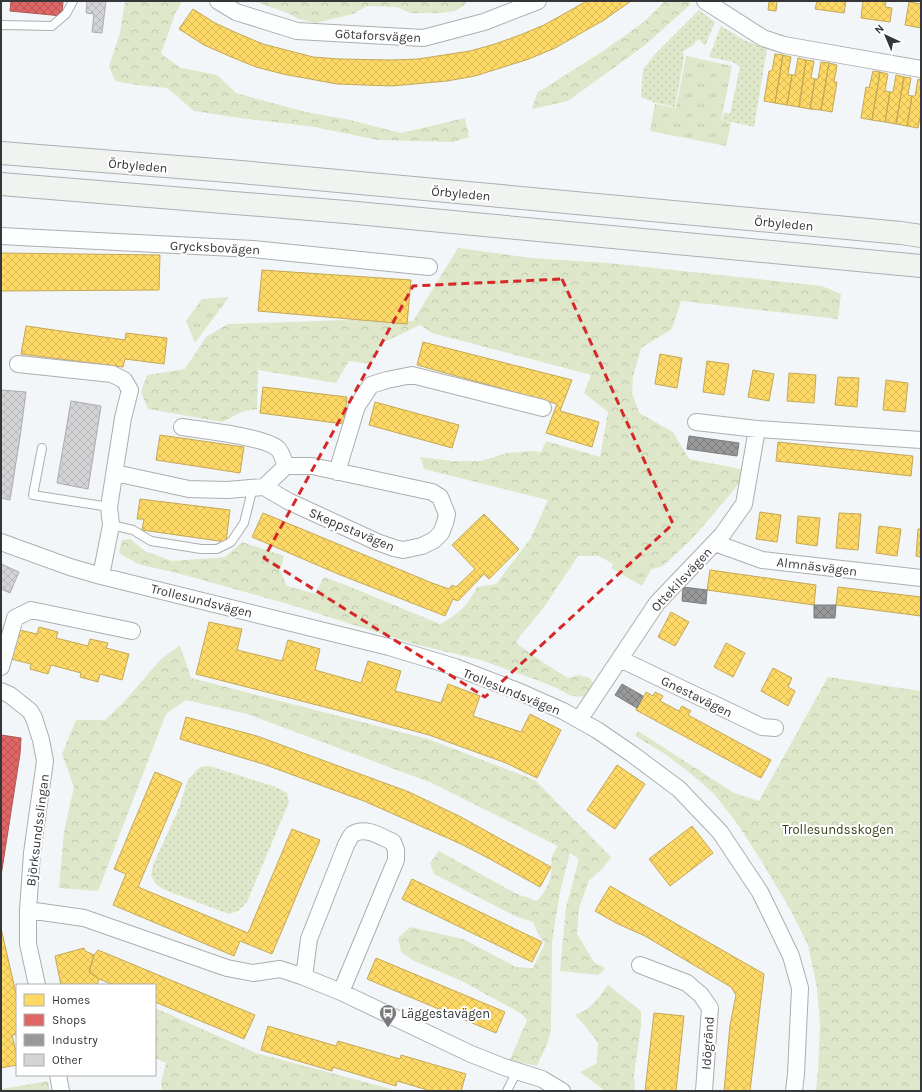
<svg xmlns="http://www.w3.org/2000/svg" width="922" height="1092" font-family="Karla,sans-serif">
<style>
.grass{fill:url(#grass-dots)}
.forest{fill:url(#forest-crowns)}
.park{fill:url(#park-tufts)}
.homes{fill:url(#homes-cross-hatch);stroke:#c2a858}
.shops{fill:url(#shops-cross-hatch);stroke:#ac5858}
.industry{fill:url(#industry-cross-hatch);stroke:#7b7b7c}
.building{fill:url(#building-cross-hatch);stroke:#acacaf}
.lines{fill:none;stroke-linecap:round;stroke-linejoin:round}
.lane-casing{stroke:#acaeb1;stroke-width:10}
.street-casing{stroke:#acaeb1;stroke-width:18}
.secondary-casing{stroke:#acaeb1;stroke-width:24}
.lane{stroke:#fdfefe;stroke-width:8}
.street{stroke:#fdfefe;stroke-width:16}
.secondary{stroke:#f1f3f0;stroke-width:22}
.marked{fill:none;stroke:#d62828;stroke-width:3;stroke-dasharray:8 5;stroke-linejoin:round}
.labels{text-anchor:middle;stroke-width:4;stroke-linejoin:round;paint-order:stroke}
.street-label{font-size:13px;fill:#343639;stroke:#fff}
.park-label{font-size:13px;fill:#384018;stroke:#fff}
.poi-label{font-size:13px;fill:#343639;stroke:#fff;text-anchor:start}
</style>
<defs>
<pattern id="grass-dots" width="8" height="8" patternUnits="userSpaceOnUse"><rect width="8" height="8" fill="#dee7c9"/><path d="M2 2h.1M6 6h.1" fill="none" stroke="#bfc7ad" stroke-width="1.8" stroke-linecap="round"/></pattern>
<pattern id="forest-crowns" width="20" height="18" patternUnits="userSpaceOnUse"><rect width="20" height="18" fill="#dee7c9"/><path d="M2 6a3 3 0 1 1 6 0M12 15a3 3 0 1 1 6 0" fill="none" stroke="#bfc7ad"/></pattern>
<pattern id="park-tufts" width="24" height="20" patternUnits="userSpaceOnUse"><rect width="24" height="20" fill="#dee7c9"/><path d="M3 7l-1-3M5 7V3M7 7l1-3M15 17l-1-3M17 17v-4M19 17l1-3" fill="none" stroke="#bfc7ad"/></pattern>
<pattern id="homes-cross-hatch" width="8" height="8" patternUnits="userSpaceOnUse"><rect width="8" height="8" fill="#ffd966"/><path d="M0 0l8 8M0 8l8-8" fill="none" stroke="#dbbb59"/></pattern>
<pattern id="shops-cross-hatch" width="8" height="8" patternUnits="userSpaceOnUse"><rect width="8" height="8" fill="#e06666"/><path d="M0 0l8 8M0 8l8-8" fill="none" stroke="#b65555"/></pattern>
<pattern id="industry-cross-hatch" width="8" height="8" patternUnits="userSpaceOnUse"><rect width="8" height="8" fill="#999"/><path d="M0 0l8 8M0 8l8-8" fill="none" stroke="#7e7e7e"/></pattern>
<pattern id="building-cross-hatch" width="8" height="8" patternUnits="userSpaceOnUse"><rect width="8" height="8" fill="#d4d4d6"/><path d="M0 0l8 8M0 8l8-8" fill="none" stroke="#b7b7b8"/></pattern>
</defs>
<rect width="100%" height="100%" fill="#f3f6f9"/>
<path class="grass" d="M699,10L715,22L705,46L699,39L692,46L683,51L684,57L675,107L656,103L641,97L643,69L655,54Z
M721,26L744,40L767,49L754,127L722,120L724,112L730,114L740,67L733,62L709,57Z
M210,766L276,787L287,793L289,802L247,902L238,911L229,914L165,890L156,884L151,876L153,865L179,808L188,779L200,767Z"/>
<path class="forest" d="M125,1H182L175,14L161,54L181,68L217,75L236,93L306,112L350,120L401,133L465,118L469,137L453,142L378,140L315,127L247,119L194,111L167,88L137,85L115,81L109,66L120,33Z
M253,1H468L463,6L455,11L440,13H410L397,7L367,6L353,14L315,23L299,19L285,12Z
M665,1H687L691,4L644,46L568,101L532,109L537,93L603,51L644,22Z
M458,248L531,258L608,263L822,286L841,294L838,319L681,301L672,329L641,348L633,377L632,393L639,413L673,432L689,459L731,467L746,471L734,490L692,539L663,566L632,575L599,556H578L542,610L521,635L516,643L547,665L568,678L579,675L590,678L594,686L586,697L571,696L557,688L534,679L481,660L414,644L288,604L177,573L138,564L119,553L122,540L130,539L145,551L172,561L225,557L242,542L284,556L280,570L287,586L315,594L324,577L343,584L440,624C459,614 467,606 477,587L496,584L531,538L548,500L424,469L420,457L453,461H481L507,453L530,451L541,452L546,441L600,457L608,412L584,393L591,375L432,333L420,325L382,343L371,364L349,361L336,383L258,370L257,409L244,411L222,422L148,409L141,392L147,375L185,369L206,337L228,324L348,320L413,321Z
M180,645L191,678L428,739L535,780L611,857L602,869L589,880L579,908L577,934L594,962L605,968L599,975L560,971L566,908L579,859L570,853L560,892L552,942L551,1030L547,1044L537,1066L510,1060L527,1020L522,1014L462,981L412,960L401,952L398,938L410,927L463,939L516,967L533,968L545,943L540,937L533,922L515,916L434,874L430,863L439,851L517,894L537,901C544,894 550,883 551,873C553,858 548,860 558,846L432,783L247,714L186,700L166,714L98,891L59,888L64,832L74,787L62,754L76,720H105L124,702L160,660Z
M828,677L921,691V1091H816L818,1070L820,1024L817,988L808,945L790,909L762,862L737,823L714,794L695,777L665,754L635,736L638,731L734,793L759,801Z
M608,985L641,1011V1025L634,1075L635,1091H605L580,1072L597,1063L598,1043L586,1027L575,1015C592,1009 597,999 608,985Z
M155,1008L256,1053L399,1091H162L161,1082L166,1063L155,1058Z
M48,1081L50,1091H1V1089Z"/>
<path class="park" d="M686,56L732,66L721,120L731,123L726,146L650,131L655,104L676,108Z
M229,297L195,343L186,321L202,299Z
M625,543L656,561L642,586L611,568Z"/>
<path class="homes" d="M587,1H631L604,20L555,48L529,59L475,76L447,81L392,86L337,84L283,74L256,67L229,56L204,45L179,29L193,9L215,23L239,34L263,44L313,57L339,59L392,60L418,59L470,51L495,44L520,35L544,25Z
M769,1H777L776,11L768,10Z
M817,1H846L844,13L815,9Z
M863,1H886L885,7L892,8L890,22L861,18Z
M909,2L921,4V28L905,25Z
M775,54L783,55L775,103L764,101L769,71H772Z
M783,55L791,57L788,74L792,75L787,105L775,103Z
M798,58L806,60L799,107L787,105L792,75H795Z
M806,60L814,61L811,78L815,79L810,109L799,107Z
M821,62L829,63L821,110L810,109L815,79H818Z
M829,63L837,65L834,82H837L832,112L821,110Z
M873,71L880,72L872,120L861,118L866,87L869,88Z
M880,72L888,74L885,91L890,92L885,122L872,120Z
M896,75L904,77L896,124L885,122L890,92H893Z
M904,77L911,78L908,95L912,96L907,126L896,124Z
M918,79L921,80V112L918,128L907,126L912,96H915Z
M1,253L160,255L159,290L1,291Z
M262,270L411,280L407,324L258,311Z
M26,326L125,340L126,333L167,338L164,364L125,359L123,367L21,354Z
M423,342L572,380L560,411L599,422L592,447L546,433L557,404L417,365Z
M660,354L682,358L677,388L655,384Z
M707,361L729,364L724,395L703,392Z
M753,370L774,374L769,401L748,397Z
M789,373L816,375L814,403L787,401Z
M838,377L859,378L857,407L835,405Z
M886,380L908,383L905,412L883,410Z
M263,387L347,397L344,424L260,413Z
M375,402L459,425L452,448L369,425Z
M160,435L244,447L240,473L156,460Z
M778,442L913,456L911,476L776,461Z
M140,499L230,510L226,542L142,530L144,519H137Z
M760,512L781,515L777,542L756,539Z
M263,513L432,583L449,589L452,585L456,587L475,569L452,545L484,514L519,549L489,579L484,574L458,601L453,599L445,616L338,574L252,537Z
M839,513L861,514L858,550L836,548Z
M798,516L820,518L817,546L796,543Z
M879,526L901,529L897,556L876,553Z
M918,529H921V557L916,556Z
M710,570L816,585L814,605L707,590Z
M838,587L921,597V616L836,605Z
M671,612L689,622L675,646L658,637Z
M209,622L242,629L237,650L282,661L288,640L320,649L315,670L361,683L368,661L401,671L395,691L441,703L448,684L480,696L473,716L521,732L530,714L561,730L537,778L506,763L429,735L352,714L196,674Z
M39,627L58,632L56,638L88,646L90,639L108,643L106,648L129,654L122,680L100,674L98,682L80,677L81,673L51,665L48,674L30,669L31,664L7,658L15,629L37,634Z
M726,643L745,653L733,677L714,667Z
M773,668L792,678L788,687L795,691L788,706L761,691Z
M646,692L653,696L655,692L663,696L660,701L679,711L682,706L691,711L688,715L771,760L761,778L636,710Z
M186,717L257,736L409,792L461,817L551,867L540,887L490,859L461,844L364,801L263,764L180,739Z
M617,765L645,784L615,829L587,810Z
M155,772L182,783L138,887L248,933L292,829L320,840L272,954L240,941L234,956L113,905L126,874L114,869Z
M692,826L713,853L670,886L649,859Z
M412,879L542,942L532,962L402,899Z
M610,886L764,974L750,1091H724L730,1025L736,995L731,987L645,936L616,923L595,911Z
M1,928L17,998V1034L12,1035L17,1056V1065L1,1068Z
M84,948L85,951L94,955L89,972L99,979L97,985H61L55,956Z
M98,950L255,1015L244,1039L155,1002V985H114L99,979L89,972L94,955Z
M376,958L505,1012L496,1033L367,979Z
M654,1013L684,1016L676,1091H645Z
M268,1026L336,1046L338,1041L400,1059L401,1055L466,1074L461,1091H431L397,1081L396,1086L333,1067L332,1071L261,1050Z"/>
<path class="shops" d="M11,1H63L62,16L10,11Z
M1,735L21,738L20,754L1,876Z"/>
<path class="industry" d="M689,436L739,443L737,456L687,449Z
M683,587L707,590L706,604L682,601Z
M814,605H836L835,618H814Z
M622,684L643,696L637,708L615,695Z"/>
<path class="building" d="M87,1H106L102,33L92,32L94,14L86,13Z
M1,390L26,392L20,437L10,500L1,498Z
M71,401L101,406L88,489L57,483Z
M1,564L19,572L10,593L1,589Z"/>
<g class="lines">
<defs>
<path id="lane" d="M1,25L52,26L66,14L73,1
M42,448L33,495L109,507
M111,525L133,530L151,541L201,549H217L231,542L244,523L253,487
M507,1091L517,1071"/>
<path id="street" d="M218,1L236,12L297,31L423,38L484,22L538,1
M705,1L763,38L784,45L921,69
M1,236L253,249L429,267
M18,364L112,374L124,380L130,390L123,418L109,507L111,525L101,576
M696,422L757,429L921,440
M182,427C201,430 267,437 278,449C282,453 284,462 286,466
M337,472L357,406L371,385L387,380L412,375L543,408
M115,473L189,489L227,490L264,487L288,501L377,542L394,548L403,550L422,546L434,540L441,533L445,523L447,514L440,497L432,492L312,466H286L264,487
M1,542L70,567L101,576L389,647L455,667L520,692L563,711L597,730L632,754L679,789L720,832L760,892L779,931L791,956L800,988L796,1074L794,1091
M715,543L762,560L921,578
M620,659L762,727L775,728
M1,667L15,618L31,610L132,631
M1,691L10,695L30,711L34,718L41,740L45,761L32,853L28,910V944L37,985
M579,720L657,603L722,535L744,504L757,429
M28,910L84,918L227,968L253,973L280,969L304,977L341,992L471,1054L504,1067L542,1079L562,1091
M640,965L687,983L701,995L710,1008L704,1091
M304,977L309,939L346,845C348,842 350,836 353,834C366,826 381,837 393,842L396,850V860L341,992
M58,1075L61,1091"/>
<path id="secondary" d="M1,153L241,172L901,233L921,236
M1,184L346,212L921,266"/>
</defs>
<use href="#lane" class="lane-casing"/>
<use href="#street" class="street-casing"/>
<use href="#secondary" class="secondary-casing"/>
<use href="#lane" class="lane"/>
<use href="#street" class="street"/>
<use href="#secondary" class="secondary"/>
</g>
<path class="marked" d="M562,279L673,524L485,697L264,558L413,286Z"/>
<defs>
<symbol id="bus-pin" viewBox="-11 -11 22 30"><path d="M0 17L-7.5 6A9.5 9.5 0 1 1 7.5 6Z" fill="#77797c" stroke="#fff"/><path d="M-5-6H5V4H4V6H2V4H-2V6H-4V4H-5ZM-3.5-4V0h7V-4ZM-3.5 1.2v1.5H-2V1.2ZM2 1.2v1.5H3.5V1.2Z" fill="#fff"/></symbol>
</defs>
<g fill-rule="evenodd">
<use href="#bus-pin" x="378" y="1003" width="20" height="27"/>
</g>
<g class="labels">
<g class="street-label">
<text transform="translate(378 35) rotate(3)" y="5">Götaforsvägen</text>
<text transform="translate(138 165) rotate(5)" y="5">Örbyleden</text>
<text transform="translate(461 193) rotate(5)" y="5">Örbyleden</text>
<text transform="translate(784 223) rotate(5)" y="5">Örbyleden</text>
<text transform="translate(215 247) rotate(3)" y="5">Grycksbovägen</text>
<text transform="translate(352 529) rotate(23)" y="5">Skeppstavägen</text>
<text transform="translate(817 566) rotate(7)" y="5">Almnäsvägen</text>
<text transform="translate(681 579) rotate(-47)" y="5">Ottekilsvägen</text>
<text transform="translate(202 600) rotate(14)" y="5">Trollesundsvägen</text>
<text transform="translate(512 691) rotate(22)" y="5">Trollesundsvägen</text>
<text transform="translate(697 696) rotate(26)" y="5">Gnestavägen</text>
<text transform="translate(37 830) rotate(-83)" y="5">Björksundsslingan</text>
<text transform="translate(707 1043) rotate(-86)" y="5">Idögränd</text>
</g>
<g class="park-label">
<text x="838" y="834">Trollesundsskogen</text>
</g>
<g class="poi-label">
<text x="401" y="1018">Läggestavägen</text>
</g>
</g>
<rect width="922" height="1092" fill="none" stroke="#343639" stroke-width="4"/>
<rect x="16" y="984" width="140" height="92" fill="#ffffff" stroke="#aeafb0"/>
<rect x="24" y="994" width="20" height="12" fill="#ffd966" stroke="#aeafb0"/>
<text x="52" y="1004" font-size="12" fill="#343639">Homes</text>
<rect x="24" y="1014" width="20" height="12" fill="#e06666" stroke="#aeafb0"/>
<text x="52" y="1024" font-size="12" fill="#343639">Shops</text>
<rect x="24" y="1034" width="20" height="12" fill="#999999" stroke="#aeafb0"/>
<text x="52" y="1044" font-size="12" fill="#343639">Industry</text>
<rect x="24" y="1054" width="20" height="12" fill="#d4d4d6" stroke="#aeafb0"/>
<text x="52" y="1064" font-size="12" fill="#343639">Other</text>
<g transform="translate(886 36) rotate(316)" stroke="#ffffff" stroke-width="3" paint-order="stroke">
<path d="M0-3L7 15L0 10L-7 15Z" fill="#343639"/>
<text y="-6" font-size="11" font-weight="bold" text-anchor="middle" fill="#343639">N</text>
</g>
</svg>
